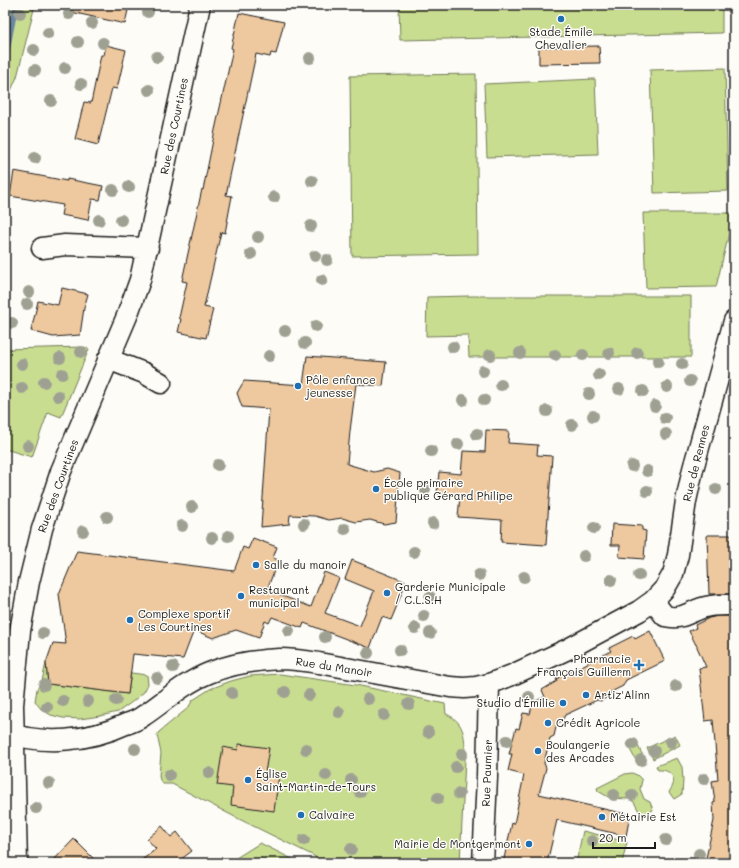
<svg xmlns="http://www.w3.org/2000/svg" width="739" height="868" font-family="Mali,sans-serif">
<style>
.green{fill:#c9dd91;stroke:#727c56}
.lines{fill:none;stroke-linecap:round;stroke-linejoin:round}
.stream{stroke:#6a86a1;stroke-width:6}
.building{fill:#eec89e;stroke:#1c1c1c}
.minor-casing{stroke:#1c1c1c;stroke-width:23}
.minor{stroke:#fdfcf7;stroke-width:20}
.tree{fill:#9ea192}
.poi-dot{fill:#1f6fb2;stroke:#fdfcf7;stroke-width:1.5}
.labels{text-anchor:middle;stroke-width:3;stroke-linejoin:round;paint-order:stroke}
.poi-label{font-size:11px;fill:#1c1c1c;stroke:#fdfcf7;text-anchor:start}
.street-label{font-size:11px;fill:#1c1c1c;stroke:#fdfcf7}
</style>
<rect width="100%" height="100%" fill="#fdfcf7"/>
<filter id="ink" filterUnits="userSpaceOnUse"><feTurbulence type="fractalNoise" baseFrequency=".025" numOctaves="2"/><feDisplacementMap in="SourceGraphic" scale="8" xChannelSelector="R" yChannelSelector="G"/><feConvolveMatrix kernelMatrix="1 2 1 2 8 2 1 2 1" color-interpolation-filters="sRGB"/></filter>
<g filter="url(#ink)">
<path class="green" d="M5,5H35L17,77L5,104Z
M399,5H722V33L400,40Z
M725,68L728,191L654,193L650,70Z
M476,74L478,254L352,256L350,76Z
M595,79L598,154L487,157L484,84Z
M643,213H734L716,287L646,288Z
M469,296H691V357H469L468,335L426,336L427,297Z
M84,347L89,349L61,417L48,412L32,457L5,449V349Z
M46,663L48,684L128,694L131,673L147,675L148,684L144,692L132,702L118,712L100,716L80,719L63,718L51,715L41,709L35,701L37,689L42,681Z
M280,674L356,685L445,704L446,714C466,722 465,740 465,759L460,863H325L312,855L235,817L172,784H163L160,780L159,776L161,753L157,735L159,732L188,708L193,700L210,689L231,681L250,676Z
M675,735L680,745L653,759L647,748Z
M635,740L646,762L639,766L627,744Z
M677,758L682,767L683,780L682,794L674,799L669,792C678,781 673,769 658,770L656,766Z
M632,773L637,775L642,780L640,789L644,799L650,802L653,810L641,815L634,802L629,799L610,798L598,791L597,788L625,774Z
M583,831L627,842L622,863H576Z
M260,843L300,863H228Z"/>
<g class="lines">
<path class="stream" d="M5,59L13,18L17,5"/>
</g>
<path class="building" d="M72,5H129L125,24L71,12Z
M239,13L284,22L276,54L271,53L270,57L256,54L226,195L232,196L225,233L221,232L204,307L213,309L206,338L178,332L181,319L179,318L187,282L182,281L202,189L203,190L215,130L233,49L231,48Z
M106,45L126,50L117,89L112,88L98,145L75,139L84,102L91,103L101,55H104Z
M599,46L600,63L539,64V47Z
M14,171L67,181V179L103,186L100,200L92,199L88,220L61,215L63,205L10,196Z
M62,288L88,294L84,308L80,335L53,337L31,331L38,301L58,305Z
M307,356L386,362L383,386L356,384L350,431L347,464L374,472L387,469L400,473L396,522L384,524L370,520L356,522L342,518L329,520L315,516L290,515L289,524L261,527L269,409L242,407L237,393L244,381L303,385Z
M486,430L509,431L508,443L538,445L537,455L552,456L546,545L501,542L502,520L458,517L460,496L437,494L439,472L461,474L463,451L485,452Z
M612,524L642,526V530L646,531L644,559L619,557L620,545H611Z
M707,535H734V594H709Z
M253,538L277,547L273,558L278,560L267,590L311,607L324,572L339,578L325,613L360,626L374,591L345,579L352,560L406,582L396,608L391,620L382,617L370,648L304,623L302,628L272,617L269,623L265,621L259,638L236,630L213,638L194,630L183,659L133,654L128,694L48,684L46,663L53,643L66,644L59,594L77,551L234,571L243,547L248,549Z
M718,616H734V863H705L714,820L713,803L715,802L712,781L718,780L713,720L705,721L699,668L706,667L697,647V645H696L689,631L696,628L695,625L709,618Z
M650,631L665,661L626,680L623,686L611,692L609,696L601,701L597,700L565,715L562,721L557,723L554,736L550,738L544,763L546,768L539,794L630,815L626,836L557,820L547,863H503L512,823L514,824L524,775L508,771L512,754H509L516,728L519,729L523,713L530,714L533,702L545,697L542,690L557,681L556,679L611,651L609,648L633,636L635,639Z
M239,744L269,748L265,773L279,775L274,811L231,805L233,787L217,785L223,747L238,750Z
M162,826L171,837L177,832L192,851L176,863H138L156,849L147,839Z
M74,839L98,863H51Z"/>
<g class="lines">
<defs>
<path id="minor" d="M42,248L65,245L148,248
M108,359L144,373L161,383
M653,601L665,616C682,620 687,613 702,608C712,604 723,605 734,605
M5,732C44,746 89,741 126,724C132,722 138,720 143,716C164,702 184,683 209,673C231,664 256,660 280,659C293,659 306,661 319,663L450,687L464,688L476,687L489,684L512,675L568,649L639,611L653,601L665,588L673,574L678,555L686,501L693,469L734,321
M17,863L13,705L20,631L29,582L42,529L61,471L127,316L140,280L200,5
M483,863L487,777L489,684"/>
</defs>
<use href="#minor" class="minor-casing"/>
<use href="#minor" class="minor"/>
</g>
<g class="tree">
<circle cx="148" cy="12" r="6"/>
<circle cx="20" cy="13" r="6"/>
<circle cx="69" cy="14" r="6"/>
<circle cx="92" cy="23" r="6"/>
<circle cx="48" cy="33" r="6"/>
<circle cx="78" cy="42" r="6"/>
<circle cx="103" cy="43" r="6"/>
<circle cx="34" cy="50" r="6"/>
<circle cx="157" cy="57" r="6"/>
<circle cx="310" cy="58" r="6"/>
<circle cx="65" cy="68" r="6"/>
<circle cx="35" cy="70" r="6"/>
<circle cx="81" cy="84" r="6"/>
<circle cx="149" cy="90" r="6"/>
<circle cx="51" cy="101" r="6"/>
<circle cx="35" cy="158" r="6"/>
<circle cx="312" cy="181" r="6"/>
<circle cx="129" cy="187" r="6"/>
<circle cx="113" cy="190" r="6"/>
<circle cx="274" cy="197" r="6"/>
<circle cx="99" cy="220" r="6"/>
<circle cx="121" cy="220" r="6"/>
<circle cx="311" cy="226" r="6"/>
<circle cx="258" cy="237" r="6"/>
<circle cx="251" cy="254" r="6"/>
<circle cx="315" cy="256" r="6"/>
<circle cx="327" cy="260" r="6"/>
<circle cx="322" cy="280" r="6"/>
<circle cx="29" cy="292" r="6"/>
<circle cx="27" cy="304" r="6"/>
<circle cx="12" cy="323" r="6"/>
<circle cx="316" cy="326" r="6"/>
<circle cx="285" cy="331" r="6"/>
<circle cx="305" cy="343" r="6"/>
<circle cx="453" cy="347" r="6"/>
<circle cx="81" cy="352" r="6"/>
<circle cx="520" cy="353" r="6"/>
<circle cx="609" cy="353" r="6"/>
<circle cx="637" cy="353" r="6"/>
<circle cx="490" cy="355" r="6"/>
<circle cx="555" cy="355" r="6"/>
<circle cx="583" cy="355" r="6"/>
<circle cx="269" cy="356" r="6"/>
<circle cx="60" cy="358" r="6"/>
<circle cx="658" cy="362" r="6"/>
<circle cx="22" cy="364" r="6"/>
<circle cx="682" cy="364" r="6"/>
<circle cx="483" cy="371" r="6"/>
<circle cx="62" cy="374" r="6"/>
<circle cx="599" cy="375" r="6"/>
<circle cx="690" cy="381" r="6"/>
<circle cx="44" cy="382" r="6"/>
<circle cx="501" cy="385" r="6"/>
<circle cx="667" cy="387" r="6"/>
<circle cx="22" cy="388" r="6"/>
<circle cx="619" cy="389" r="6"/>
<circle cx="643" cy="391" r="6"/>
<circle cx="589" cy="394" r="6"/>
<circle cx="58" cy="396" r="6"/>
<circle cx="463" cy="400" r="6"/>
<circle cx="484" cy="400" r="6"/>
<circle cx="655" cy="406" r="6"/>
<circle cx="547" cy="411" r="6"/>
<circle cx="593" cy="416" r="6"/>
<circle cx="665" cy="418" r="6"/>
<circle cx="572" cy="425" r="6"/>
<circle cx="477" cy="434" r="6"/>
<circle cx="666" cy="434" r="6"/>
<circle cx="458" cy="444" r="6"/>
<circle cx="28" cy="446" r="6"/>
<circle cx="431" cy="451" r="6"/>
<circle cx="218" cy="465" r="6"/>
<circle cx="632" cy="466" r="6"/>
<circle cx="647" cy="471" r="6"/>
<circle cx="425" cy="489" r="6"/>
<circle cx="716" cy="489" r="6"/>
<circle cx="647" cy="491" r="6"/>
<circle cx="192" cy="507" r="6"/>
<circle cx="107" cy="517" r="6"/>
<circle cx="433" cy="523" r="6"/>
<circle cx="304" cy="524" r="6"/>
<circle cx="182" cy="526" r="6"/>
<circle cx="594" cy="528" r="6"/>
<circle cx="345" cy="529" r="6"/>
<circle cx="83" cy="531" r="6"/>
<circle cx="228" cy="536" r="6"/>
<circle cx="212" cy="538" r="6"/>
<circle cx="414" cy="552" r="6"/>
<circle cx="584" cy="556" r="6"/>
<circle cx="479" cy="575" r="6"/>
<circle cx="639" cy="575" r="6"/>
<circle cx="524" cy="577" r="6"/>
<circle cx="611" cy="580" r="6"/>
<circle cx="430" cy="597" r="6"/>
<circle cx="424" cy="616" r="6"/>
<circle cx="415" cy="628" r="6"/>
<circle cx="289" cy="631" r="6"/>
<circle cx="43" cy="633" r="6"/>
<circle cx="430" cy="633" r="6"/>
<circle cx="325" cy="637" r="6"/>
<circle cx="400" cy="650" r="6"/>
<circle cx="368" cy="653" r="6"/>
<circle cx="173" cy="667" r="6"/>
<circle cx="157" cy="678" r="6"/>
<circle cx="44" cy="685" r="6"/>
<circle cx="676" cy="686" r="6"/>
<circle cx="285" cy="692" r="6"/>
<circle cx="232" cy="693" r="6"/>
<circle cx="309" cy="695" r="6"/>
<circle cx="529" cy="697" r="6"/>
<circle cx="368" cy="699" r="6"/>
<circle cx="116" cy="700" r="6"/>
<circle cx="63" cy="701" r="6"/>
<circle cx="88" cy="701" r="6"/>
<circle cx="409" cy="704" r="6"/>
<circle cx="47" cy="707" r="6"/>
<circle cx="339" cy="712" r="6"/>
<circle cx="384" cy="715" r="6"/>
<circle cx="428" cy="732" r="6"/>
<circle cx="507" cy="741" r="6"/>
<circle cx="671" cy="742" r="6"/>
<circle cx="633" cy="744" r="6"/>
<circle cx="135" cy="749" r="6"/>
<circle cx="306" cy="749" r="6"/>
<circle cx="654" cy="751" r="6"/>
<circle cx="462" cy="754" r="6"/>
<circle cx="641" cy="760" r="6"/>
<circle cx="456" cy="767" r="6"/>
<circle cx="209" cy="773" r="6"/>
<circle cx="169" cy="775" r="6"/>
<circle cx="326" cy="775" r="6"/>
<circle cx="704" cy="779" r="6"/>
<circle cx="351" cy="780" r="6"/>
<circle cx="49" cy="783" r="6"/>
<circle cx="360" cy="792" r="6"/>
<circle cx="459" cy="794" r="6"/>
<circle cx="614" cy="795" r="6"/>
<circle cx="632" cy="795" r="6"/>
<circle cx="438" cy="798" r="6"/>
<circle cx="36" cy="808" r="6"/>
<circle cx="304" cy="840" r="6"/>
<circle cx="666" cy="840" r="6"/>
<circle cx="592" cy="841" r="6"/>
<circle cx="351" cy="849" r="6"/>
<circle cx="699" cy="854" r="6"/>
</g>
</g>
<g class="poi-dot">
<circle cx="561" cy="19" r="4"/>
<circle cx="298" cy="386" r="4"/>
<circle cx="376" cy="489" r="4"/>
<circle cx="256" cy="565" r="4"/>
<circle cx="387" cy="593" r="4"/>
<circle cx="241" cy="596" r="4"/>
<circle cx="130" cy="620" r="4"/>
<path d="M637 659h4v4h4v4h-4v4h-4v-4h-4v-4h4z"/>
<circle cx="586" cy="695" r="4"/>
<circle cx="563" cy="703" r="4"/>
<circle cx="548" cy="723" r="4"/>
<circle cx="538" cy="751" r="4"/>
<circle cx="248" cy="780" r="4"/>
<circle cx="301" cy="815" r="4"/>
<circle cx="602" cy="817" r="4"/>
<circle cx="529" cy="844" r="4"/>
</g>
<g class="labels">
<g class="poi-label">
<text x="561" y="36" text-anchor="middle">Stade Émile<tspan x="561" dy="13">Chevalier</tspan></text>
<text x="306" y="384">Pôle enfance<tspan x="306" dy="13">jeunesse</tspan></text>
<text x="384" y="487">École primaire<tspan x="384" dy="13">publique Gérard Philipe</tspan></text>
<text x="264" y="569">Salle du manoir</text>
<text x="395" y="591">Garderie Municipale<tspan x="395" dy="13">/ C.L.S.H</tspan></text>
<text x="249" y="594">Restaurant<tspan x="249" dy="13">municipal</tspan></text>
<text x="138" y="618">Complexe sportif<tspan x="138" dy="13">Les Courtines</tspan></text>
<text x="631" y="663" text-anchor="end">Pharmacie<tspan x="631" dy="13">François Guillerm</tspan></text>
<text x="594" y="699">Artiz'Alinn</text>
<text x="555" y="707" text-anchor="end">Studio d'Émilie</text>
<text x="556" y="727">Crédit Agricole</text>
<text x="546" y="749">Boulangerie<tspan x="546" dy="13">des Arcades</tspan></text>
<text x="256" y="778">Église<tspan x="256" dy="13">Saint-Martin-de-Tours</tspan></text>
<text x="309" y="819">Calvaire</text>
<text x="610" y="821">Métairie Est</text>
<text x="521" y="848" text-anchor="end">Mairie de Montgermont</text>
</g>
<g class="street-label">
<text transform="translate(174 126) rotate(-78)" y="4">Rue des Courtines</text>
<text transform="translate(696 463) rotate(-76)" y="4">Rue de Rennes</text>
<text transform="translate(58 486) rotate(-70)" y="4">Rue des Courtines</text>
<text transform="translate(334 667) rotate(9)" y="4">Rue du Manoir</text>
<text transform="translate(487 773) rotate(-88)" y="4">Rue Paumier</text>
</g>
</g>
<rect width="739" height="868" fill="none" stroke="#fdfcf7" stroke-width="20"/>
<rect x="10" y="10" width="719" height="848" fill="none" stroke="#1c1c1c" stroke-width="1.5" filter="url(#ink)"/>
<path d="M593 842v6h62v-6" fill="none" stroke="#1c1c1c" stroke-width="2"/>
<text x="599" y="842" font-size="12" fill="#1c1c1c" stroke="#fdfcf7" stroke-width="3" paint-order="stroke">20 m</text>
</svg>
